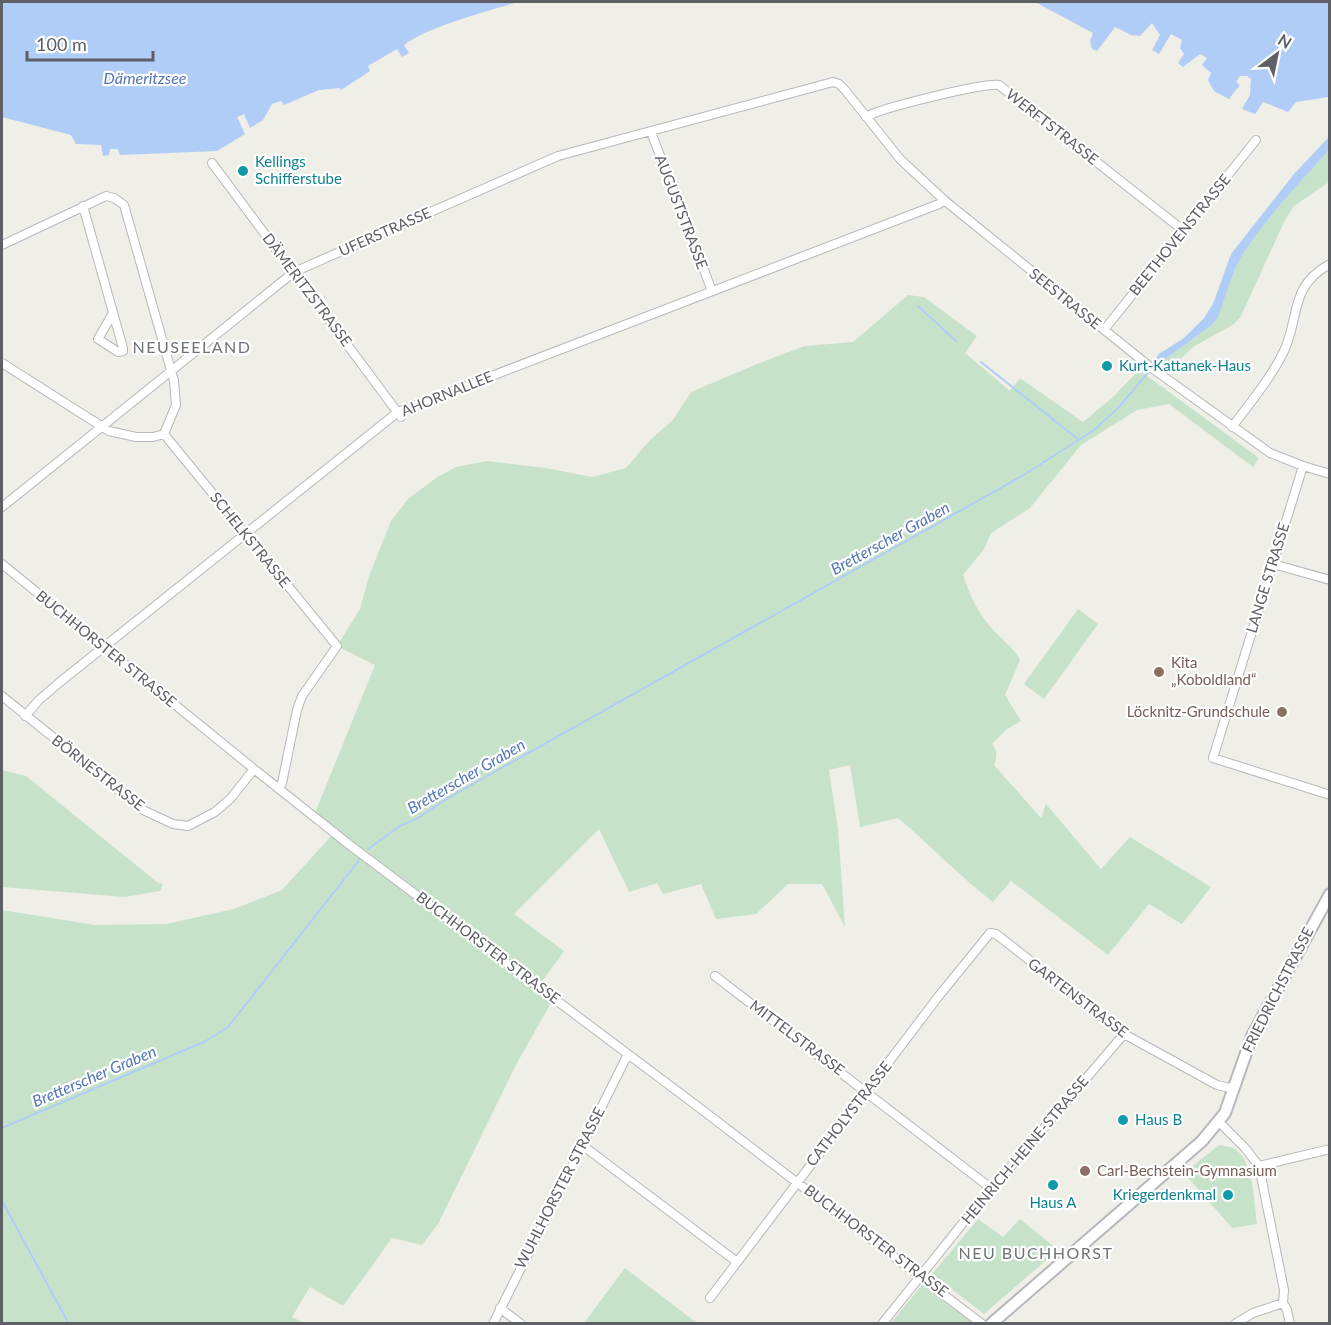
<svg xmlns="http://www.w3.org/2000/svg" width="1331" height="1325" font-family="Lato,sans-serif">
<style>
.green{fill:#c6e3ca}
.water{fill:#afcdf6}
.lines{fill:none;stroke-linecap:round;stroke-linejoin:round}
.stream{stroke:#afcdf6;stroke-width:2}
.street-casing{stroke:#b7b7bc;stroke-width:10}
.secondary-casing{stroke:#b5b7bc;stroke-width:14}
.street{stroke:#fff;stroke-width:8}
.secondary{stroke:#fff;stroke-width:10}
.culture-dot{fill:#0f9aa8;stroke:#fff;stroke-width:2}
.education-dot{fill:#8d6e63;stroke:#fff;stroke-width:2}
.labels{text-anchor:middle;stroke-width:4.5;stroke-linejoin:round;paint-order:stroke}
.street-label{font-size:15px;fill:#5e6065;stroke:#fff}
.culture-label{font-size:15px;fill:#0d838f;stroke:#fff;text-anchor:start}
.education-label{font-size:15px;fill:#785e54;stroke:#fff;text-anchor:start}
.water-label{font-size:16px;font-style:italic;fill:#5476b7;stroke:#fff}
.neighbourhood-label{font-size:16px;letter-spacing:1.5px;fill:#6f7277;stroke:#fff}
</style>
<rect width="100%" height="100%" fill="#efeee7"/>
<path class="green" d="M1329,150V182L1294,206L1285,220L1241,316L1234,324L1193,347L1167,372L1157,365L1212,325L1218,316C1226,297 1231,274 1242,256C1266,217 1299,183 1329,150Z
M908,295L924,297L977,336L965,353L1010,391L1020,378L1083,422L1114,396L1139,370L1259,458L1253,467L1169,404L1137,410L1081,445L1030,508L991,533L984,549L963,575C969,593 977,611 989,625C999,638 1013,646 1020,660L1005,695L1021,721L1007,729L992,744C998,751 997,757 994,765L1041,818L1046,804L1101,869L1130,837L1211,887L1182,924L1149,904L1108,955L1011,881L993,902C959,876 930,845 898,818L860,827L850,765L829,770L838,830L845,927L822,884H788L756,914L716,919L701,884L663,894L657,883L629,892L599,829L514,914L564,951L536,990L551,1003L517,1063L438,1224L422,1245L392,1238L343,1306L310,1287L292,1317L304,1323H2V910L95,925L166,924L234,909L282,890L335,832L315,813L375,665L337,646L360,609L369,576L391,521L408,499L436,478L456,467L487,461L546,468L592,477L626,468L650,440L673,420L691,392L762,362L805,346L853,342Z
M1078,609L1098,624L1044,699L1024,684Z
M2,770L26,776L157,882L163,884L160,891L125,897L2,887Z
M1219,1145C1223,1146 1229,1146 1233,1148C1254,1158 1254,1204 1257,1224L1232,1228L1184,1173Z
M978,1219L1003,1237L1020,1219L1058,1250L984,1314L932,1274Z
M625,1268L693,1320L698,1323H584Z
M922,1285L973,1323H891Z"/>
<path class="water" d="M2,2H517C486,12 429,26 404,45L409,53L402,57L397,49L368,66L370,71L341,90L340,88L319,90L284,105L281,101L272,104L263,120L250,128L244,114L237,117L245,134L217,151L120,155L118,149H110L109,155L103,156L101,145L76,144L71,135L2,117Z
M1035,2H1329V97L1296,102L1288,112L1263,102L1255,114L1242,109L1250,95L1251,79L1247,76H1240L1236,82L1240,85L1229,99L1214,91L1208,80L1211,73L1202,65L1207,58L1200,54L1183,67L1178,63L1184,54L1180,48L1182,40L1171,34L1159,54L1152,50L1160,35L1152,23L1140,36L1131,35L1115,27L1097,51L1092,49L1090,41L1093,33Z
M1329,137V150C1299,184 1266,217 1242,256C1231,274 1226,297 1218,317L1212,325L1157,365L1153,362L1159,354L1184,338L1204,318L1213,304L1231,254L1294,174Z"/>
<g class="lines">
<path class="stream" d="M918,306L956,341
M981,362L1079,440
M368,849L400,826L418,818L448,798L1022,476L1094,430L1119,407L1157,362
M2,1128L206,1041L228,1027L360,859
M2,1201L69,1324"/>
<defs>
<path id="street" d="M866,117C880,108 983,83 999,85L1184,231
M651,132L712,291
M212,163L401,417
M83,206L123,348V351L118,352L98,339L113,313
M2,245L106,196L114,198L124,205L174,381L176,405L164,434L153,437H136L109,431L2,363
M1104,330L1256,140
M1232,427C1250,403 1271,378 1284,351C1300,317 1289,286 1330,264
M164,434L337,646L302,696L297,710L282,783L279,789
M1303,466L1213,758L1330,795
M2,507L294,272L558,156L833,82L839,84L845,90L900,159L944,200L1149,366L1270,453L1303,466L1330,474
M2,564L254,769L351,846L701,1109L982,1324
M1273,564L1330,580
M2,696L143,810L173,824L188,826L215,812L231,798L254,769
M25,716L39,700L60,682L398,412L939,204L944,200
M715,976L992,1189
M1219,1122L1245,1148L1259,1166L1284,1290L1283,1303L1287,1310L1290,1324
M582,1145L737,1262
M1259,1166L1330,1149
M710,1298L938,997L990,933L996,934L1124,1034L1217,1085L1234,1089
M500,1308L521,1324
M493,1324L628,1054
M882,1324L967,1218L1124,1034
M1235,1324L1253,1313L1283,1303"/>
<path id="secondary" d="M991,1324L1202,1141L1225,1113L1252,1036L1330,894"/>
</defs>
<use href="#street" class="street-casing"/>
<use href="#secondary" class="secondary-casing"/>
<use href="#street" class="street"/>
<use href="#secondary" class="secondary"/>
</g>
<g class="culture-dot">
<circle cx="243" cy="171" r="6"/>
<circle cx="1107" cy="366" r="6"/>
<circle cx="1123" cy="1120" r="6"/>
<circle cx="1053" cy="1185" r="6"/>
<circle cx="1228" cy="1195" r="6"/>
</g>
<g class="education-dot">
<circle cx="1159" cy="672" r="6"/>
<circle cx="1282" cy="712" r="6"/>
<circle cx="1085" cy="1171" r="6"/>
</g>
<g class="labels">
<g class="street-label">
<text transform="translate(1052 127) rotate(38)" y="5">WERFTSTRASSE</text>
<text transform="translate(681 212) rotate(69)" y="5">AUGUSTSTRASSE</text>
<text transform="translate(385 232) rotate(-24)" y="5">UFERSTRASSE</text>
<text transform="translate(1180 235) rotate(-51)" y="5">BEETHOVENSTRASSE</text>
<text transform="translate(307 290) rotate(53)" y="5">DÄMERITZSTRASSE</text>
<text transform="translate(1065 299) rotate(39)" y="5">SEESTRASSE</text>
<text transform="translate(447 394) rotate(-22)" y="5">AHORNALLEE</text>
<text transform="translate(250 540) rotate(51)" y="5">SCHELKSTRASSE</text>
<text transform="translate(1268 578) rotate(-73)" y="5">LANGE STRASSE</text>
<text transform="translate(106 649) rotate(39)" y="5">BUCHHORSTER STRASSE</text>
<text transform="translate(98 773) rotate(38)" y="5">BÖRNESTRASSE</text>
<text transform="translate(488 948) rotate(37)" y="5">BUCHHORSTER STRASSE</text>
<text transform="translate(1278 990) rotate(-63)" y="5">FRIEDRICHSTRASSE</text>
<text transform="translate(1078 998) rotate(37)" y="5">GARTENSTRASSE</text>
<text transform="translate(797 1038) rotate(37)" y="5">MITTELSTRASSE</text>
<text transform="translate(849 1114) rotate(-52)" y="5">CATHOLYSTRASSE</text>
<text transform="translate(1025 1150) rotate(-50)" y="5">HEINRICH-HEINE-STRASSE</text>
<text transform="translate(560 1188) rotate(-63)" y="5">WUHLHORSTER STRASSE</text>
<text transform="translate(876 1241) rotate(37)" y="5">BUCHHORSTER STRASSE</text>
</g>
<g class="culture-label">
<text x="255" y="167">Kellings<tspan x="255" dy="17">Schifferstube</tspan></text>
<text x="1119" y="371">Kurt-Kattanek-Haus</text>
<text x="1135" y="1125">Haus B</text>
<text x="1216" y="1200" text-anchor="end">Kriegerdenkmal</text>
<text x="1053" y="1208" text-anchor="middle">Haus A</text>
</g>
<g class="education-label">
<text x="1171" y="668">Kita<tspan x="1171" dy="17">„Koboldland“</tspan></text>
<text x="1270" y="717" text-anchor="end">Löcknitz-Grundschule</text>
<text x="1097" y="1176">Carl-Bechstein-Gymnasium</text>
</g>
<g class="water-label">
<text x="145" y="84">Dämeritzsee</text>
<text transform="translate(890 538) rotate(-29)" y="6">Bretterscher Graben</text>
<text transform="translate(466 776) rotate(-30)" y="6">Bretterscher Graben</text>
<text transform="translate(94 1076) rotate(-23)" y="6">Bretterscher Graben</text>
</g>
<g class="neighbourhood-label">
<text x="192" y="353">NEUSEELAND</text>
<text x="1036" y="1259">NEU BUCHHORST</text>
</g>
</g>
<rect width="1331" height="1325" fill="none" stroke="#5e6065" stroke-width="6"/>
<g transform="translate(1277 54) rotate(32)" stroke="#ffffff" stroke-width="4.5" paint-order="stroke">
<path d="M0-4.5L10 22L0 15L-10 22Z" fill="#5e6065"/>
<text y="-9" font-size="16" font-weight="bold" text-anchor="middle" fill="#5e6065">N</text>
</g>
<path d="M27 51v9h126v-9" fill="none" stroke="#5e6065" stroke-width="3"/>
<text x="36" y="51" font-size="18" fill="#5e6065" stroke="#ffffff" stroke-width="4.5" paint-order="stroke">100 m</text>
</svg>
